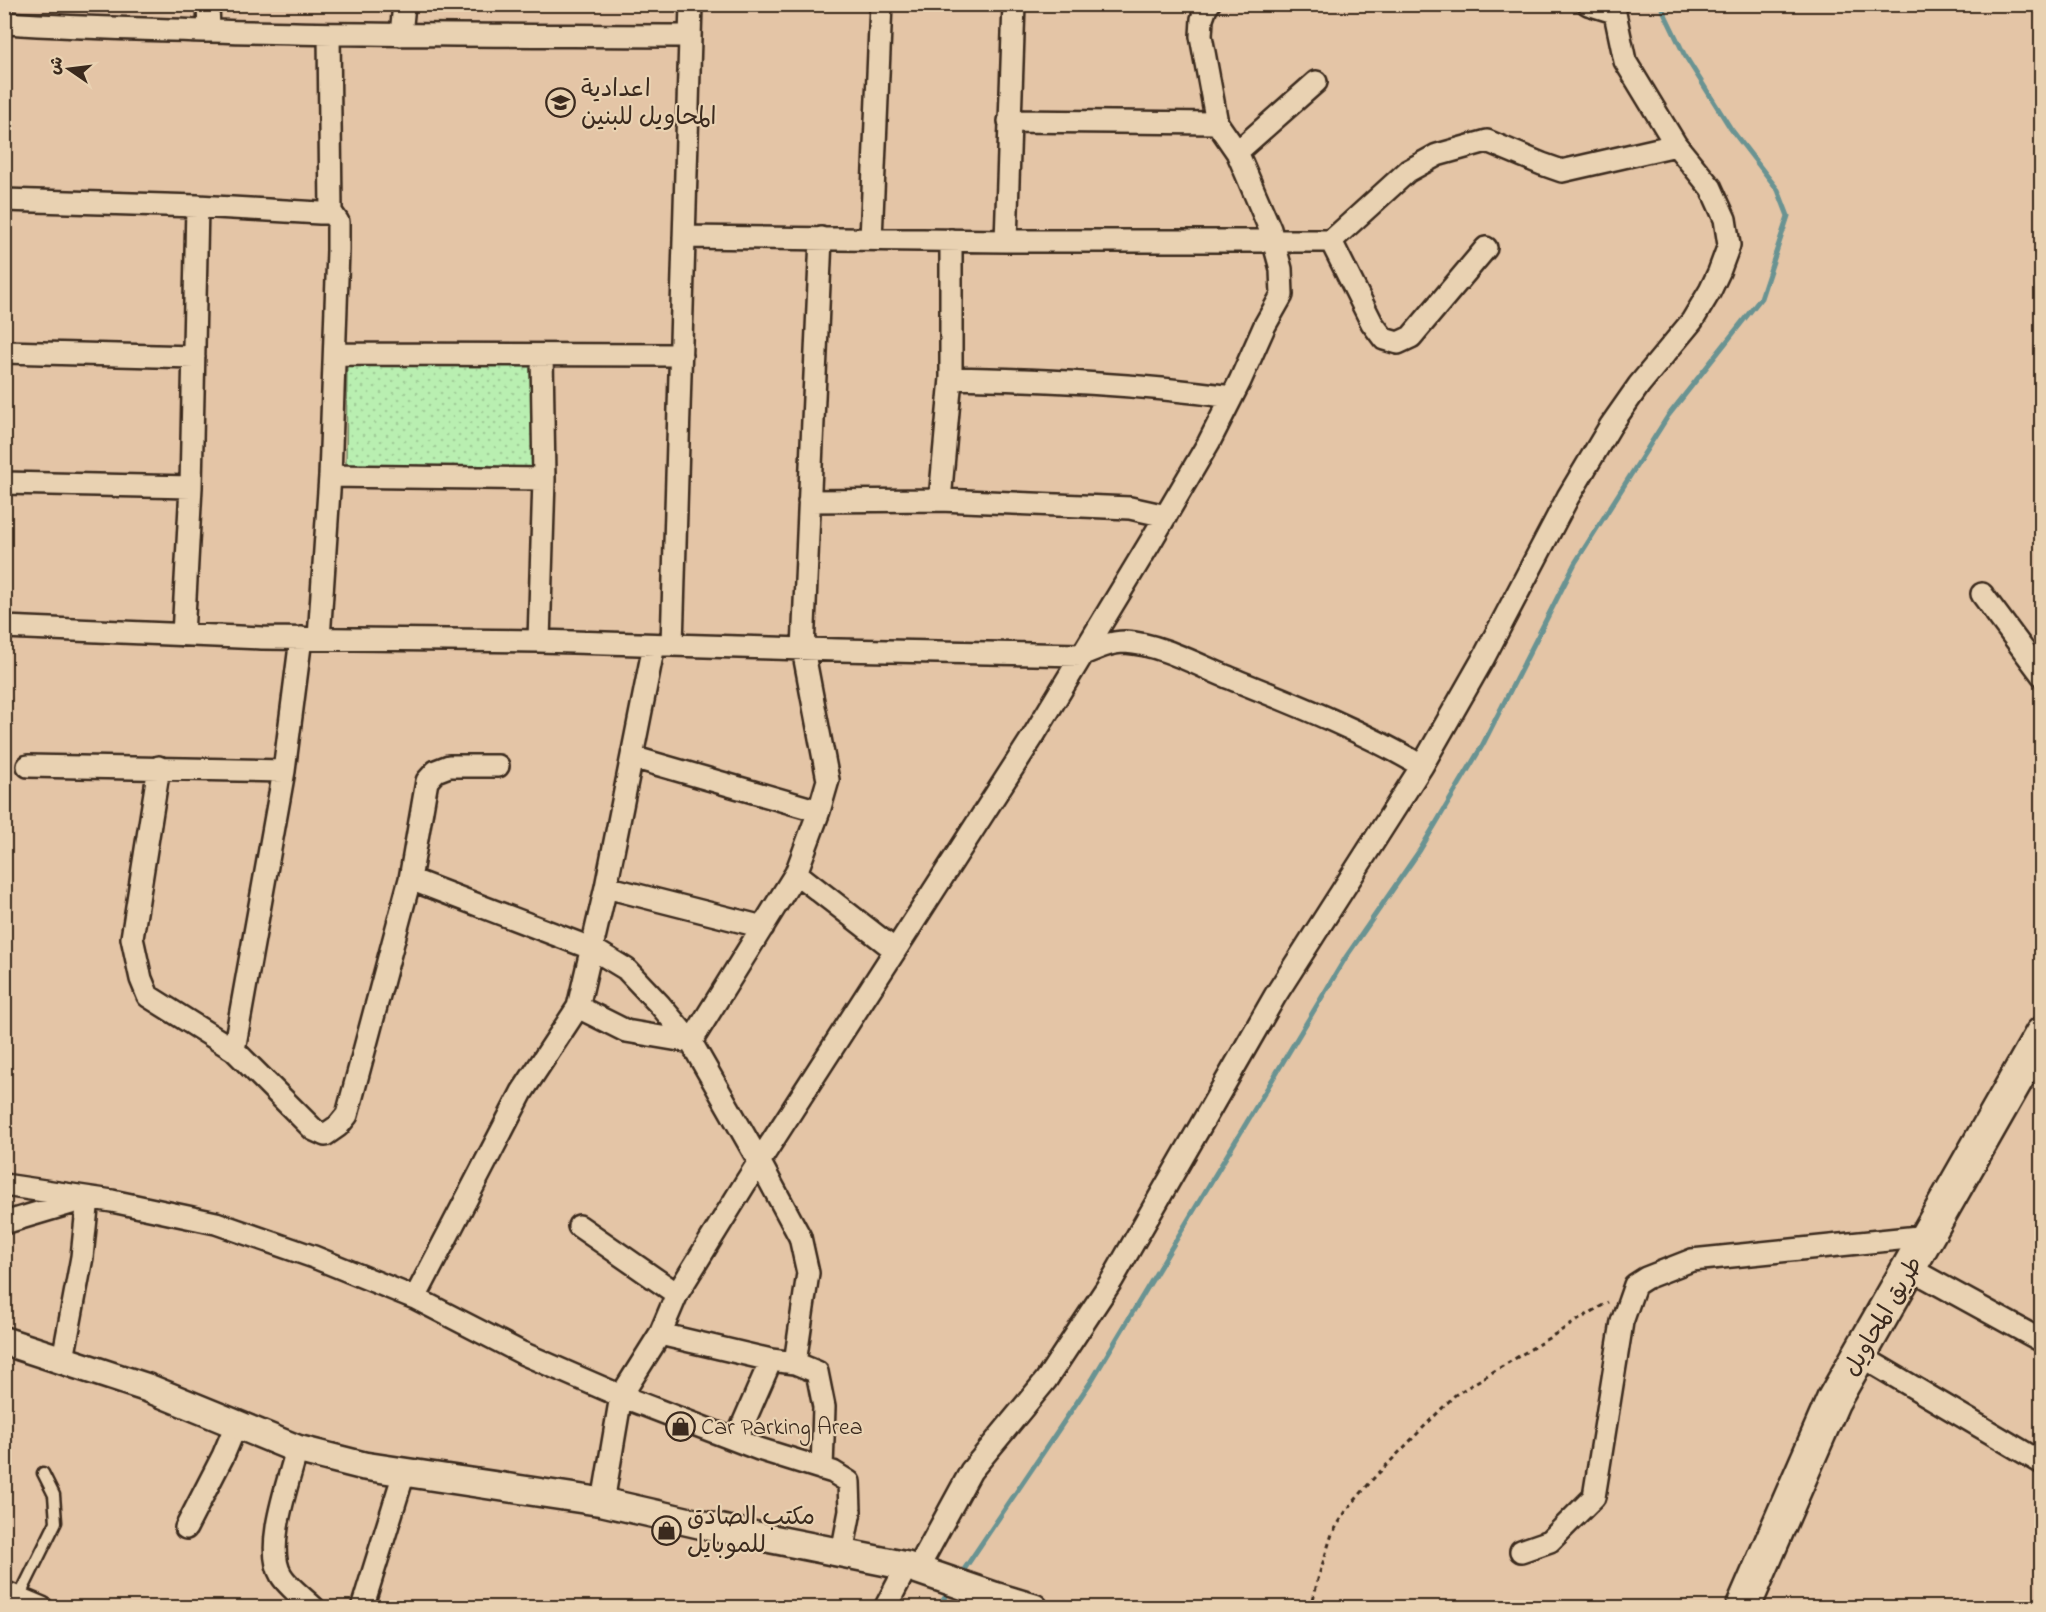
<svg xmlns="http://www.w3.org/2000/svg" width="2046" height="1612" font-family="'Indie Flower','Playpen Sans Arabic',sans-serif">
<style>
.grass{fill:url(#grass-dots);stroke:#7a8c68;stroke-width:1.5}
.lines{fill:none;stroke-linecap:round;stroke-linejoin:round}
.stream{stroke:#699392;stroke-width:5}
.service-casing{stroke:#3b2a1e;stroke-width:15}
.minor-casing{stroke:#3b2a1e;stroke-width:26}
.tertiary-casing{stroke:#3b2a1e;stroke-width:32}
.primary-casing{stroke:#3b2a1e;stroke-width:38}
.path{stroke:#3b2a1e;stroke-width:3;stroke-dasharray:4.5 4.5;stroke-linecap:butt}
.service{stroke:#e9d2b2;stroke-width:10}
.minor{stroke:#e9d2b2;stroke-width:21}
.tertiary{stroke:#e9d2b2;stroke-width:27}
.primary{stroke:#e9d2b2;stroke-width:33}
.labels{text-anchor:middle;stroke-width:4.5;stroke-linejoin:round;paint-order:stroke}
.poi-label{font-size:24px;fill:#3b2a1e;stroke:#e9d2b2;text-anchor:start}
.street-label{font-size:24px;fill:#3b2a1e;stroke:#e9d2b2}
</style>
<defs>
<pattern id="grass-dots" width="8" height="8" patternUnits="userSpaceOnUse" patternTransform="scale(1.5)"><rect width="8" height="8" fill="#b9efb1"/><path d="M2 2h.1M6 6h.1" fill="none" stroke="#a0cd98" stroke-width="1.8" stroke-linecap="round"/></pattern>
</defs>
<rect width="100%" height="100%" fill="#e4c5a6"/>
<filter id="ink" filterUnits="userSpaceOnUse"><feTurbulence type="fractalNoise" baseFrequency=".0167" numOctaves="2"/><feDisplacementMap in="SourceGraphic" scale="12" xChannelSelector="R" yChannelSelector="G"/><feConvolveMatrix kernelMatrix="1 2 1 2 8 2 1 2 1" color-interpolation-filters="sRGB"/></filter>
<g filter="url(#ink)">
<path class="grass" d="M347,362L537,364L536,469L346,467Z"/>
<g class="lines">
<path class="stream" d="M959,1577L1092,1380L1346,957L1420,850L1482,746L1575,563L1668,416L1761,298L1788,216L1778,190L1731,129L1684,54L1660,4
M938,1608L950,1590"/>
<defs>
<path id="service" d="M19,1597L56,1522L54,1495L43,1473"/>
<path id="minor" d="M208,4L209,31
M1588,4L1614,12
M7,23C75,28 143,29 211,31C371,36 530,35 690,36
M329,34L331,212
M401,35L404,4
M1009,121L1217,123
M1237,152L1316,82
M4,200L197,206L320,213L331,212L338,222V250L330,476L319,638
M684,237L1006,241H1331L1408,171L1437,155L1487,141L1542,164L1562,171L1676,145
M871,239L881,4
M1006,241L1014,4
M1331,241L1372,323L1384,339L1398,343L1411,337L1486,248
M4,352L194,357
M335,354L681,355
M951,378C1045,380 1138,384 1232,397
M330,476L544,479
M4,483L191,487
M940,500L1130,508L1166,516
M809,501L940,500L951,378V240
M1982,594L2042,675
M4,627L262,638L539,641L838,650L1081,655C1095,649 1110,642 1125,642C1159,644 1194,663 1225,676C1292,703 1359,729 1422,766
M183,635L191,487L197,206
M539,641L544,479L542,355
M672,645L691,4
M632,757L819,811
M28,766L284,771
M159,767L132,938L141,979L148,996L234,1050L314,1130L325,1135L338,1126L347,1115L410,879L427,781L436,771L449,766H498
M796,873L895,950
M410,879L593,949L626,969L660,1005L691,1042L759,1161L800,1237L808,1273L795,1363
M606,887L763,927
M578,1007L626,1031L691,1042L796,873L819,811L828,780L803,649L821,238
M234,1050L284,771L301,638
M4,1185L112,1201L216,1223L314,1257L415,1298L522,1353L621,1396L759,1449L833,1472L849,1482L850,1511L842,1553
M4,1223L88,1198L82,1257L63,1359
M579,1226L677,1294
M1909,1268L2042,1341
M415,1298L522,1092L578,1007L606,887L654,645
M660,1334L771,1360L795,1363L817,1372L824,1407L822,1469
M1859,1355L2042,1463
M736,1440L771,1360
M297,1449C289,1481 264,1546 281,1575C287,1586 305,1599 314,1608
M603,1502L621,1396L660,1334L677,1294L746,1182L1032,738L1151,541L1209,442L1240,381L1265,325L1282,295L1281,269L1270,229L1237,152L1217,123L1201,36L1202,19L1206,8L1209,4
M186,1528L223,1456L236,1425
M1521,1551L1550,1541L1594,1497L1622,1322L1635,1285L1646,1278L1692,1260L1928,1236
M917,1570L971,1471L1046,1380L1112,1280L1275,996L1422,766L1483,659L1568,497L1611,425L1639,385L1692,321L1710,291L1719,272L1729,245L1725,219L1711,188L1676,145L1625,61L1613,4
M4,1592L42,1608
M362,1608L404,1473
M885,1608L907,1566"/>
<path id="tertiary" d="M4,1341L148,1388L297,1449L364,1466L603,1502L712,1527L907,1566L994,1596L1034,1608"/>
<path id="primary" d="M1743,1608L1833,1401L2042,1034"/>
</defs>
<use href="#service" class="service-casing"/>
<use href="#minor" class="minor-casing"/>
<use href="#tertiary" class="tertiary-casing"/>
<use href="#primary" class="primary-casing"/>
<path class="path" d="M1311,1608L1319,1575L1332,1534L1346,1511L1373,1479L1455,1395L1608,1302"/>
<use href="#service" class="service"/>
<use href="#minor" class="minor"/>
<use href="#tertiary" class="tertiary"/>
<use href="#primary" class="primary"/>
</g>
</g>
<defs>
<symbol id="school-ring" viewBox="-11 -11 22 22"><circle r="9.5" fill="#e9d2b2" stroke="#3b2a1e" stroke-width="1.5"/><path d="M0-5L7-2L0 1L-7-2ZM-4 1L0 2.5L4 1V4Q0 6-4 4Z" fill="#3b2a1e"/></symbol>
<symbol id="shop-ring" viewBox="-11 -11 22 22"><circle r="9.5" fill="#e9d2b2" stroke="#3b2a1e" stroke-width="1.5"/><path d="M-5-2.5h2.3a2.7 3.5 0 0 1 5.4 0H5L5.5 6h-11ZM-1.5-2.5h3a1.5 2.3 0 0 0-3 0Z" fill="#3b2a1e"/></symbol>
</defs>
<g fill-rule="evenodd">
<use href="#school-ring" x="544" y="86" width="33" height="33"/>
<use href="#shop-ring" x="664" y="1410" width="33" height="33"/>
<use href="#shop-ring" x="650" y="1514" width="33" height="33"/>
</g>
<g class="labels">
<g class="poi-label">
<text x="581" y="96">اعدادية<tspan x="581" dy="28">المحاويل للبنين</tspan></text>
<text x="701" y="1434">Car Parking Area</text>
<text x="687" y="1524">مكتب الصادق<tspan x="687" dy="28">للموبايل</tspan></text>
</g>
<g class="street-label">
<text transform="translate(1882 1316) rotate(-60)" y="8">طريق المحاويل</text>
</g>
</g>
<rect width="2046" height="1612" fill="none" stroke="#e9d2b2" stroke-width="24"/>
<rect x="12" y="12" width="2022" height="1588" fill="none" stroke="#3b2a1e" stroke-width="2" filter="url(#ink)"/>
<g transform="translate(69 69) rotate(284)" stroke="#e9d2b2" stroke-width="4.5" paint-order="stroke">
<path d="M0-4.5L10 22L0 15L-10 22Z" fill="#3b2a1e"/>
<text y="-9" font-size="16" font-weight="bold" text-anchor="middle" fill="#3b2a1e">ش</text>
</g>
</svg>
